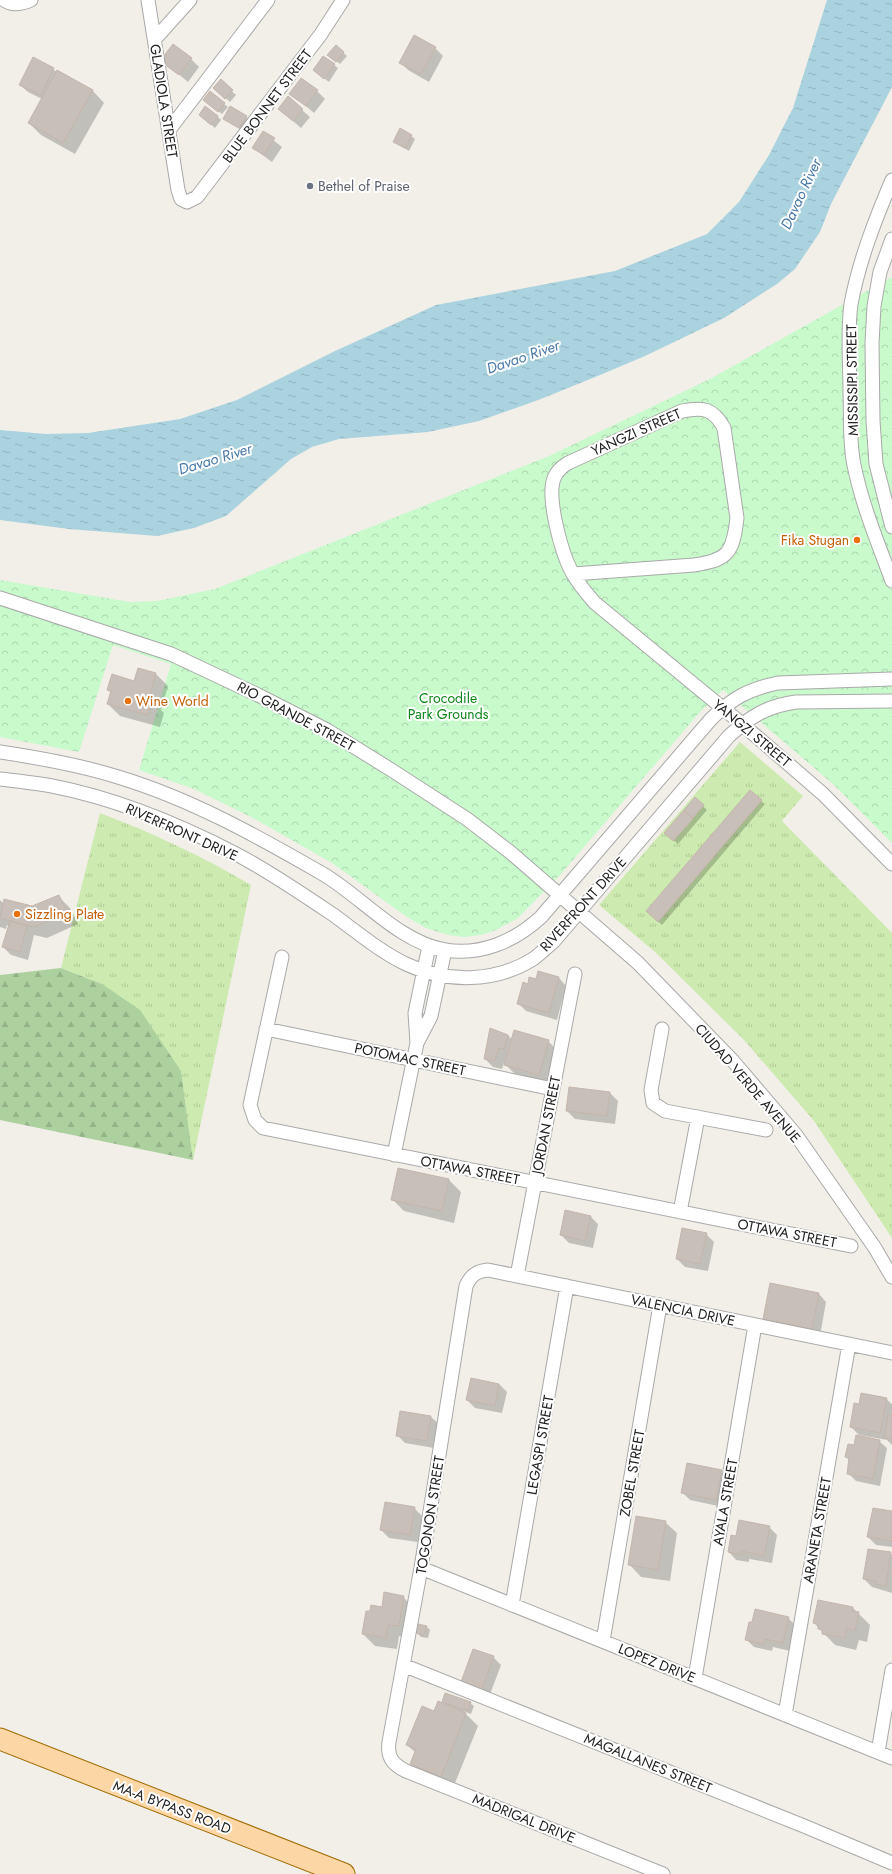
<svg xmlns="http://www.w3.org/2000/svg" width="892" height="1874" font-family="Jost,sans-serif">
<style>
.grass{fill:url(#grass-tufts)}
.forest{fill:url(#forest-firs)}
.park{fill:url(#park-crowns)}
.water{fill:url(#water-ripples)}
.shadow{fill:#0003}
.building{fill:#c7bfb8;stroke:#c4b6ab}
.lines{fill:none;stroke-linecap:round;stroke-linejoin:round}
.minor-casing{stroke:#a9a9a9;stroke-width:15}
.primary-casing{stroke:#a06b00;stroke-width:23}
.minor{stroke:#fff;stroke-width:13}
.primary{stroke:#fcd6a4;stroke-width:21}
.worship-dot{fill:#6b7280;stroke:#fff;stroke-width:1.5}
.food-dot{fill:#e8710a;stroke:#fff;stroke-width:1.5}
.labels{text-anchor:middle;stroke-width:4;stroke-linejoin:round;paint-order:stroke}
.street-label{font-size:14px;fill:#222;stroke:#fff}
.worship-label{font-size:14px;fill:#5b616d;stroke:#fff;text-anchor:start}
.food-label{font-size:14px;fill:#c56008;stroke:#fff;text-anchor:start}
.park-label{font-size:14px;fill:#0c8416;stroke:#fff}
.water-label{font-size:15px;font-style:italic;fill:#4a7aab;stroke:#fff}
</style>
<defs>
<pattern id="grass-tufts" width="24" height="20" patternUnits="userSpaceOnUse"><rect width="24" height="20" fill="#cdebb0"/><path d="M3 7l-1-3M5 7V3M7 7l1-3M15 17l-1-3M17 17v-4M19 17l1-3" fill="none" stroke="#b0c997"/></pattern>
<pattern id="forest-firs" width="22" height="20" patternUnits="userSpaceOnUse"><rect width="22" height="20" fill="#add19e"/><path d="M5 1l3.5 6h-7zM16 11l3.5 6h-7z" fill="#95b388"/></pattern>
<pattern id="park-crowns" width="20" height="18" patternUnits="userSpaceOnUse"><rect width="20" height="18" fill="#c8facc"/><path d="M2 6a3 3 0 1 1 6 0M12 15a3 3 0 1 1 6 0" fill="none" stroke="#acd6af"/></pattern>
<pattern id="water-ripples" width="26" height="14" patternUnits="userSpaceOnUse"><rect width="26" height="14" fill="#aad3df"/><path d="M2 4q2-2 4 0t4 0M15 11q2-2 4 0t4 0" fill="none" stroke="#92b5bf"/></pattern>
</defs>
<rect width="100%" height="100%" fill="#f2efe9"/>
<path class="grass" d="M740,742L803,796L782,821L892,933V1238L814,1121L744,1040L655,952L599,905Z
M100,813C153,833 202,856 251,885L193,1160L181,1071L102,984L61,968Z"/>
<path class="forest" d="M61,968L102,984L140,1010L181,1071L193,1160L0,1120V975Z"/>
<path class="park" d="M892,277V843L833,784L723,690L700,712L560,875L518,918L496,930L481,935L464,937L448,935L426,928L407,917L332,863L253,818L194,789L139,770L171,664L113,645L79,752L0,737V580L130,602L157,601L215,589L549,456L710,379Z"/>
<path class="water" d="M827,0H892V87L831,204L820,232L795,269L777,284L724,318L645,356L600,375L541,399L479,421L428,432L339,439L312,447L291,459L226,516L194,528L157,536L69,529L0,520V430L46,434L88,433L180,419L237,400L335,351L436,305L615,271L707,234L739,202L769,155L793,108Z"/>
<path class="shadow" d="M336,46L347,56L340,64L332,58Z
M435,48L443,56L429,82L408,70L400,62Z
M33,59L93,91L104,103L75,154L41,135L29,123L42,99L28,92L20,85Z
M191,59L199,67L188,82L162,60Z
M334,65L338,68L329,82L314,70Z
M221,81L236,95L230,102L215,88Z
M317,91L325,99L314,113L290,93Z
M208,103L224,104L228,107L222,114Z
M279,109L302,110L310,117L301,128Z
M217,116L221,120L215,128L204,118Z
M246,117L250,120L243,131L224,119Z
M263,132L282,147L272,162L253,148Z
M411,136L415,139L409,151L394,142Z
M138,670L156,674L168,686L161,710L164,713L160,727L120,716L108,704L111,693L108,690L135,682Z
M695,799L707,810L678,844L665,833Z
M761,801L765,804L662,925L651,915Z
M58,896L70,908L78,924L47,938L34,935L28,960L11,955L3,947L9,927L7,925L6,929L0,927V900L4,904L32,907Z
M559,978L566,986L557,1020L526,1011L518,1003L528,985L536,980Z
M422,1013L426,1014L424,1021L421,1018Z
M508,1035L512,1040L548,1041L560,1053L550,1086L517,1076L504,1063L502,1069L493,1067L485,1059Z
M570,1088L610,1093L618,1101L615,1124L575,1119L567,1111Z
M399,1169L449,1180L461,1192L454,1223L404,1211L392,1199Z
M591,1217L598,1224L593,1248L569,1243L561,1235Z
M706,1234L714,1242L708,1271L685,1267L677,1259Z
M819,1294L826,1302L820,1336L772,1327L764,1319Z
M499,1384L507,1392L502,1413L475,1408L467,1400Z
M886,1399L892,1404V1445L887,1440L859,1435L851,1427L860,1405Z
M431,1417L439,1424L434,1448L405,1443L397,1435Z
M879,1441L887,1448L880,1486L856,1481L848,1473L850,1461L846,1457L854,1446Z
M721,1471L729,1479L723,1507L690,1500L682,1492Z
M414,1508L422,1516L418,1542L389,1538L381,1530Z
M892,1512V1547L876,1545L868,1537Z
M665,1522L677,1533L670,1581L641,1577L630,1565Z
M769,1527L777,1535L772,1563L749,1559V1562L736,1560L729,1552L737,1537Z
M890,1553L892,1555V1593L872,1587L864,1579Z
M403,1597L415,1609L410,1638L399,1636L397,1649L375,1646L363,1634L371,1612Z
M818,1601L853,1608L870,1625L867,1642L859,1640L856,1650L835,1645L814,1623Z
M788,1618L796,1626L790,1651L773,1647L772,1651L754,1647L746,1639Z
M426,1626L430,1630L428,1638L421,1637L417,1633Z
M474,1650L493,1657L501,1665L489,1697L470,1690Z
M443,1701L470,1703L474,1706L471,1714L463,1711L478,1726L453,1788L423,1776L412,1764L416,1753L407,1745L449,1707Z"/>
<path class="building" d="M414,35L436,47L421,74L399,63Z
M173,44L192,58L179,75L160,61Z
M336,45L344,52L336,62L327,55Z
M323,56L335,64L324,79L313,70Z
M33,57L54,68L41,95L19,85Z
M57,70L93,90L63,143L28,123Z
M301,78L318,90L306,106L289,94Z
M221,79L233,90L225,99L213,88Z
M210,91L225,103L218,112L203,100Z
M288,96L303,109L293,121L278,109Z
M205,106L218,116L211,125L199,115Z
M230,106L247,116L239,128L223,119Z
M400,128L412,135L405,148L393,142Z
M263,131L275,138L264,155L252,148Z
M138,668L156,673L149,699L152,700L148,715L107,704L111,691L107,690L112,674L134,681Z
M750,790L762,800L658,922L646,911Z
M695,797L704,805L693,818L684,810Z
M684,810L693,819L673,841L664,833Z
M59,895L67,912L34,927L0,918L4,899L32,906Z
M10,921L27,926L20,952L2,947Z
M538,971L559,977L549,1013L517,1004L523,982L528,984L529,977L536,979Z
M490,1028L508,1035L504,1049L499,1048L495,1061L484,1059Z
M514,1030L549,1040L539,1075L504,1065Z
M569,1087L610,1092L607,1116L566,1111Z
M398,1168L449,1179L442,1211L391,1200Z
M565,1210L591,1216L585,1241L560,1235Z
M682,1228L707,1233L700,1264L676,1259Z
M770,1283L819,1293L812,1329L763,1319Z
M471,1378L499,1384L495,1406L466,1400Z
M861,1393L887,1398L880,1433L850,1427L854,1403L859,1404Z
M400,1411L431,1416L427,1441L396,1436Z
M888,1415L892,1416V1439L884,1438Z
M856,1435L880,1440L873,1479L847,1474L849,1458L845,1457L848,1444L854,1445Z
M687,1463L722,1470L716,1500L681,1493Z
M385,1502L415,1507L410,1535L380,1530Z
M873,1508L892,1511V1541L867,1537Z
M636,1516L666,1521L658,1570L628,1565Z
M739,1520L770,1526L764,1556L742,1551L741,1555L728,1552L731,1535L736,1536Z
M868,1549L891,1552L886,1586L875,1584L876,1581L863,1579Z
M384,1592L404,1596L399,1626L388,1625L386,1638L362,1634L366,1611H370L371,1605L382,1607Z
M818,1600L853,1607L852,1611L859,1612L855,1631L847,1628L845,1638L822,1634V1630L818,1629V1624L813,1623Z
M755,1609L789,1617L783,1643L765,1639L764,1644L745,1640L749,1622H752Z
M418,1624L427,1626L424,1635L416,1633Z
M473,1649L494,1656L482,1689L461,1682Z
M445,1693L471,1702L468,1711L442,1702Z
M438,1701L466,1713L441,1777L410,1764L416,1749L406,1745L422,1706L434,1711Z"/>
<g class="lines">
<defs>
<path id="minor" d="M4,0C12,6 22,4 31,0
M148,0L178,190L181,199L187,202L197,197L321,34L343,0
M155,39L190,0
M169,130L268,0
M892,180C875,220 859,261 851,304C847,333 850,364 850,392C851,416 849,442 854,465C862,505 878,543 892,581
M892,239L880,272L874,306L872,343L873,421L876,464L892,527
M573,574L694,565C728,560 733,553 737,518L724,428C713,408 703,407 682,411L568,463C563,466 558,470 555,476C545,495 562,555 573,574C579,585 587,594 595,603L742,724L823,794L892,864
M0,598L171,654L258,695L327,730L393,771L467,819L510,852L638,963L733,1061L796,1135L875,1248L892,1277
M0,752C40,758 80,765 118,777C191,799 257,836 323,874C362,897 399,942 445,950C481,956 515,941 541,917L711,719C732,698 749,689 778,683L892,679
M0,779C17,781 35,783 52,786C114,798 180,825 236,854C269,871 304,895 335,916C358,933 381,952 406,964C446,983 495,983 533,959C540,954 547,947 554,941L729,736C751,716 767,706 796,702L892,701
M282,957L250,1105L255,1120L263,1128L851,1246
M266,1029L553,1089
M662,1029L651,1090L653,1103L665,1111L766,1130
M417,1043L431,1016L445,950
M394,1155L417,1043L415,1013L429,946
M680,1212L698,1117
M517,1276L575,974
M421,1568L892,1758
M512,1605L567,1286
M603,1641L660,1305
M403,1665L804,1826L892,1863
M695,1678L755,1325
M785,1715L849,1344
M878,1752L892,1670
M663,1874L406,1771C392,1764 387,1757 389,1742L421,1568L466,1286C471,1275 477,1271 488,1270L892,1353"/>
<path id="primary" d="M0,1739L344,1874"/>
</defs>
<use href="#minor" class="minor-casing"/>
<use href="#primary" class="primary-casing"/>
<use href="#minor" class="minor"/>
<use href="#primary" class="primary"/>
</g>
<circle class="worship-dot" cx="310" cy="186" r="4"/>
<g class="food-dot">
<circle cx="857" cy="540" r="4"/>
<circle cx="128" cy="701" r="4"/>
<circle cx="17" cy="914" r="4"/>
</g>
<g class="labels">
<g class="street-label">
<text transform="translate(164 101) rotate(81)" y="5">GLADIOLA STREET</text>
<text transform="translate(267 106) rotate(-53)" y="5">BLUE BONNET STREET</text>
<text transform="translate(852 380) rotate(-91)" y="5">MISSISSIPI STREET</text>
<text transform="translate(636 432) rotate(-24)" y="5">YANGZI STREET</text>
<text transform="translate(296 716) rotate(28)" y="5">RIO GRANDE STREET</text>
<text transform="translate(752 733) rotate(40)" y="5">YANGZI STREET</text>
<text transform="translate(182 832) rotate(24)" y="5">RIVERFRONT DRIVE</text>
<text transform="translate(583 904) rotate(-48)" y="5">RIVERFRONT DRIVE</text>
<text transform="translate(410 1059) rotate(12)" y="5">POTOMAC STREET</text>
<text transform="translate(748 1083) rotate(49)" y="5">CIUDAD VERDE AVENUE</text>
<text transform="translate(546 1125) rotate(-79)" y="5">JORDAN STREET</text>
<text transform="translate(470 1170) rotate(11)" y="5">OTTAWA STREET</text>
<text transform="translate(787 1233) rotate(11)" y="5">OTTAWA STREET</text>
<text transform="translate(683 1310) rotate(12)" y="5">VALENCIA DRIVE</text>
<text transform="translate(540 1445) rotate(-80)" y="5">LEGASPI STREET</text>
<text transform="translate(632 1473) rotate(-80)" y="5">ZOBEL STREET</text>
<text transform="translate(725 1502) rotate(-80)" y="5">AYALA STREET</text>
<text transform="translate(430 1515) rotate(-81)" y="5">TOGONON STREET</text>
<text transform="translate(817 1530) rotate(-80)" y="5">ARANETA STREET</text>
<text transform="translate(657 1663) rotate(22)" y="5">LOPEZ DRIVE</text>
<text transform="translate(648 1763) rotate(22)" y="5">MAGALLANES STREET</text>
<text transform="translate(172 1807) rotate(21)" y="5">MA-A BYPASS ROAD</text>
<text transform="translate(524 1818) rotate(22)" y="5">MADRIGAL DRIVE</text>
</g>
<g class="worship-label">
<text x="318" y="191">Bethel of Praise</text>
</g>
<g class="food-label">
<text x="849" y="545" text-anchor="end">Fika Stugan</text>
<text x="136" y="706">Wine World</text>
<text x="25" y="919">Sizzling Plate</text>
</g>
<g class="park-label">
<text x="448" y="703">Crocodile<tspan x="448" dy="16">Park Grounds</tspan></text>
</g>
<g class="water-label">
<text transform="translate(801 194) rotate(-65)" y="5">Davao River</text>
<text transform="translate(523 357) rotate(-19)" y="5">Davao River</text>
<text transform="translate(215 459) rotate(-17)" y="5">Davao River</text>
</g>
</g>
</svg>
